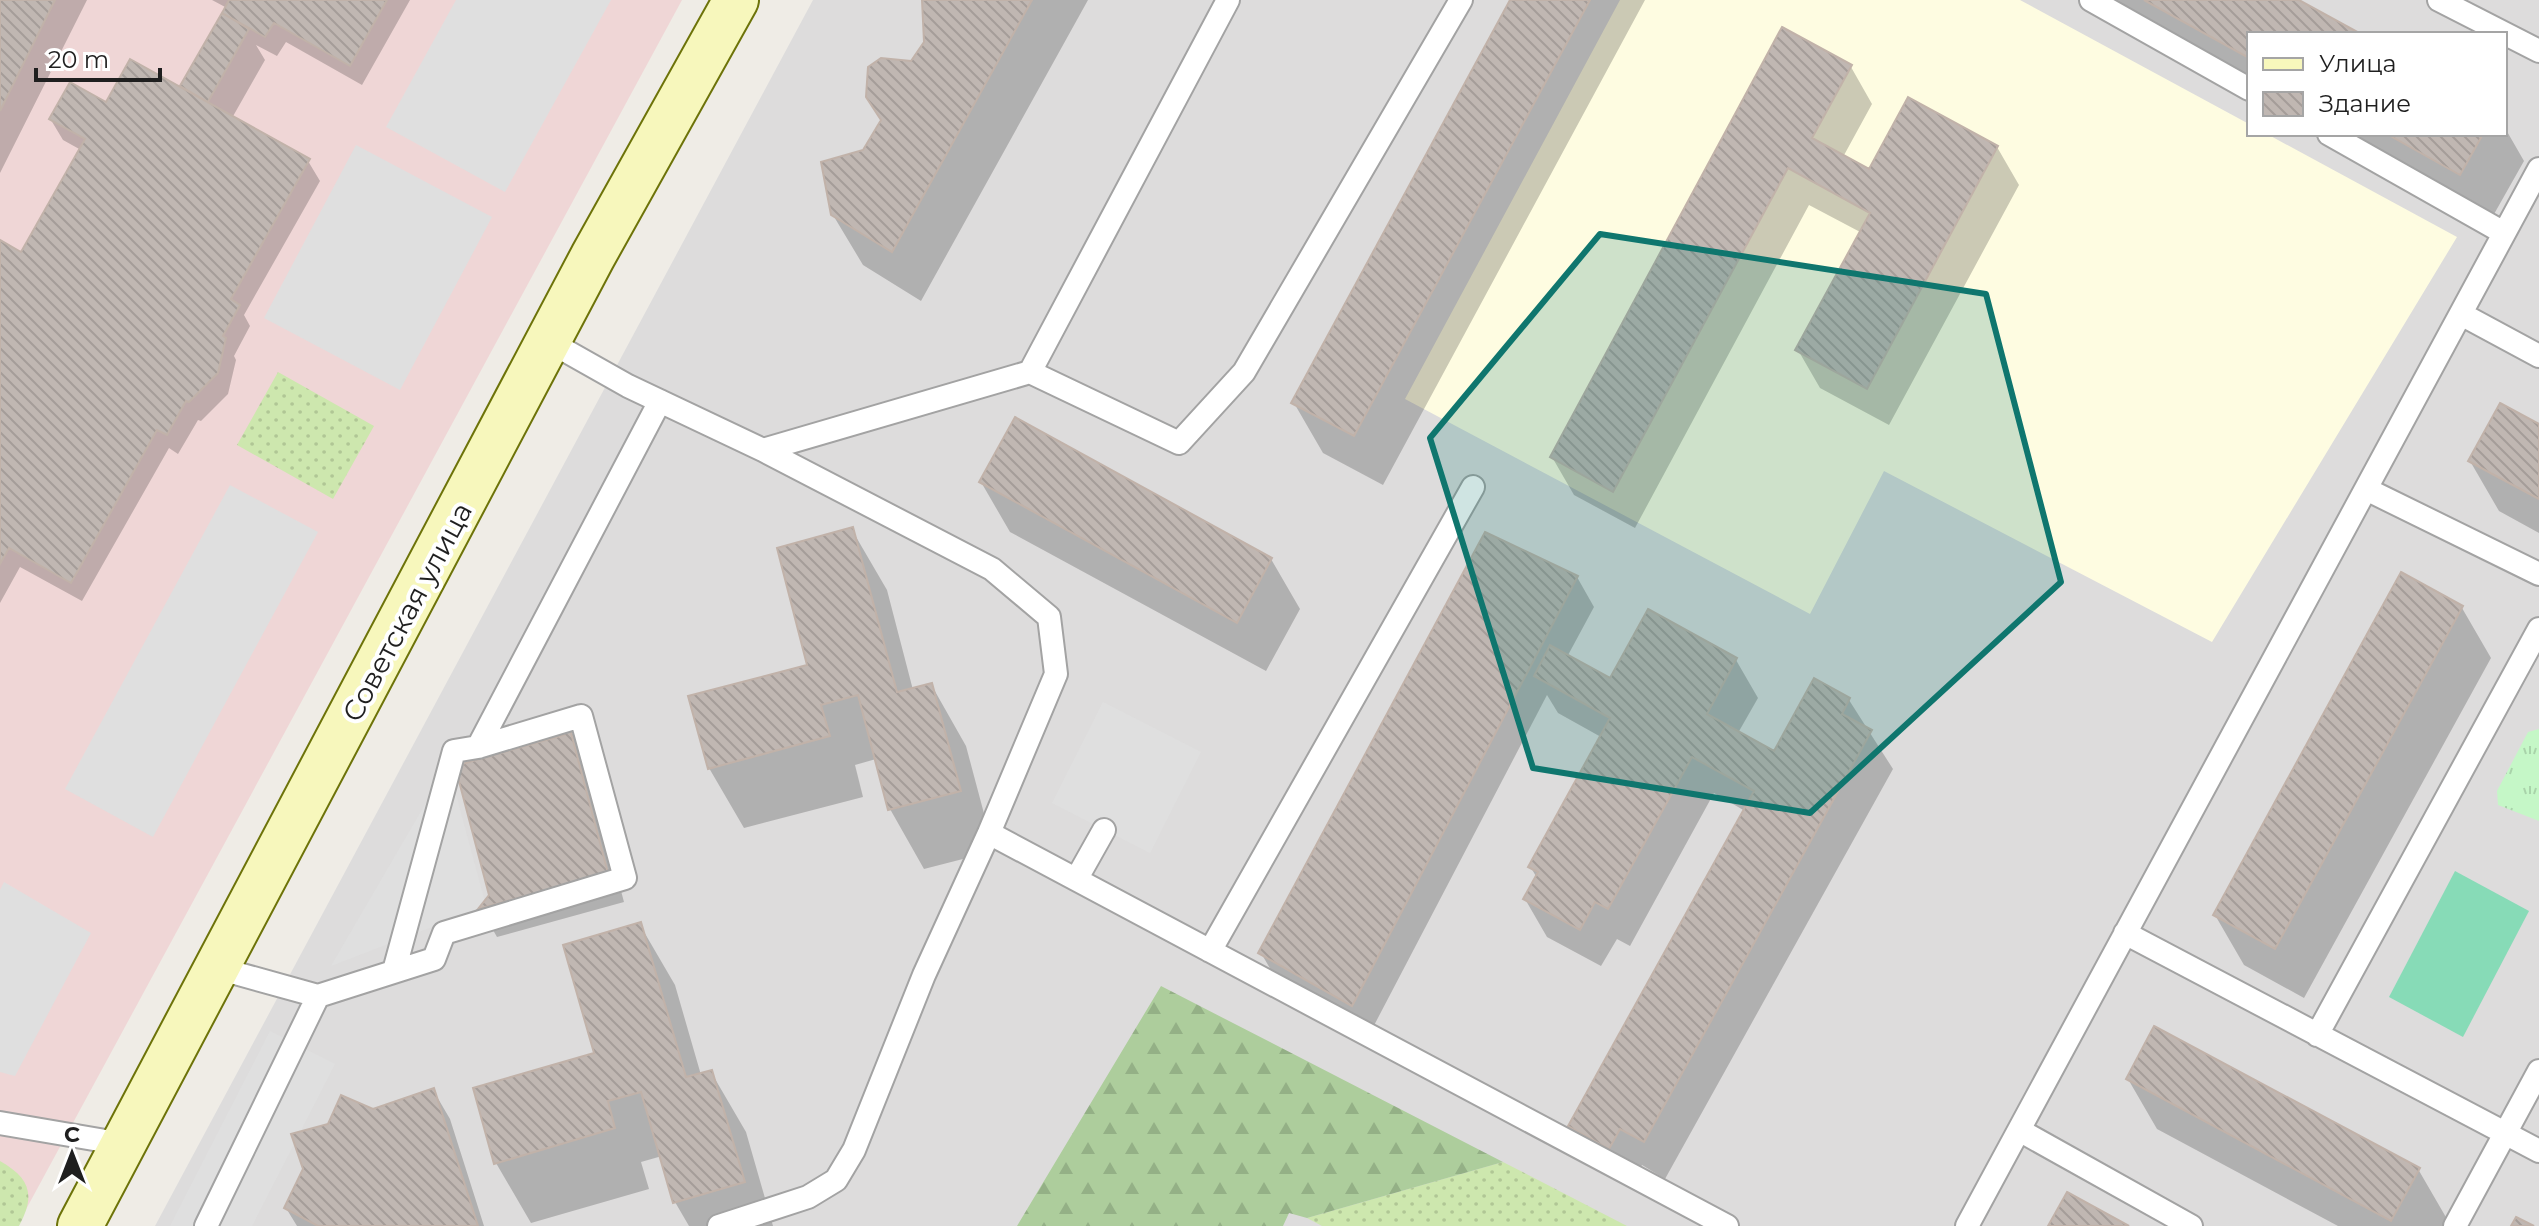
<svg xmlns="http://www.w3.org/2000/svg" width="2539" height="1226" font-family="Montserrat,sans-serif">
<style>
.residential{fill:#dddcdc;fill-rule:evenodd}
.commercial{fill:#efd6d6}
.education{fill:#fefce1}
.grass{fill:url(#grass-dots)}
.forest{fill:url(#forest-firs)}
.park{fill:url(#park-tufts)}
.pitch{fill:#87dbb7}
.parking{fill:#dfdfdf}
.shadow{fill:#0003}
.building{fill:url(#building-back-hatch);stroke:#c1b2a9;stroke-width:2}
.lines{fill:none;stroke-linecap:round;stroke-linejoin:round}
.lane-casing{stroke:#a3a3a3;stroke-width:26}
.secondary-casing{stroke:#6d7309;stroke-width:48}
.lane{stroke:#fff;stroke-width:22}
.secondary{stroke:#f7f7bc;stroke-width:44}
.marked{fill:#0f766e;fill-opacity:0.2;stroke:#0f766e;stroke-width:6;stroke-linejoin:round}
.labels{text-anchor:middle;stroke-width:8;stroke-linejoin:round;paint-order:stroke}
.street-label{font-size:28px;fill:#1f1f1f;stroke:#fff}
</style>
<defs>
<pattern id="grass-dots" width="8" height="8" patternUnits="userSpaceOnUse" patternTransform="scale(2)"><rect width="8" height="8" fill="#cde7ae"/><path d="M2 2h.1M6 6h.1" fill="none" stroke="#b0c695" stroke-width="1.8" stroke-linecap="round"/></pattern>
<pattern id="forest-firs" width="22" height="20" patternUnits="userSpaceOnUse" patternTransform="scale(2)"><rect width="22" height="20" fill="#adcd9c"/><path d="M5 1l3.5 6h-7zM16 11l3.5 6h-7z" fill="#94b086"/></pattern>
<pattern id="park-tufts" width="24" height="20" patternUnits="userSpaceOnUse" patternTransform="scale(2)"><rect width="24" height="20" fill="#c5f7c7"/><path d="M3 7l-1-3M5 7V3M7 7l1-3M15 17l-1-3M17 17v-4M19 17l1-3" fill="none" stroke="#a9d3aa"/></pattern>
<pattern id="building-back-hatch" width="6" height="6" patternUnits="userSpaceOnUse" patternTransform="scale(2)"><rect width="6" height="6" fill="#c0b7b2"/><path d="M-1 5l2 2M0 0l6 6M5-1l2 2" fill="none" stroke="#a59d99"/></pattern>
</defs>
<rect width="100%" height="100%" fill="#efece6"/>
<path class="residential" d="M813,0H2539V1226H155ZM2249,34H2505V134H2249Z"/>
<path class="commercial" d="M0,0H682L17,1226H0Z"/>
<path class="education" d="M1620,0H2020L2249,124V134H2267L2457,237L2212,642L1884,471L1810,614L1405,399Z"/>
<path class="grass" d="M278,372L374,426L333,499L237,445Z
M0,1161C30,1178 36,1195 19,1226H0Z
M1503,1162L1627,1226H1322L1307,1218Z"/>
<path class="forest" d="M1161,986L1503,1162L1307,1218L1289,1213L1283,1226H1017Z"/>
<path class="park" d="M2539,729V821L2498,805L2497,791L2528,732Z"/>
<path class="pitch" d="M2455,871L2529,911L2463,1037L2389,997Z"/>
<path class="parking" d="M456,0H611L505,192L386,127Z
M356,145L492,217L400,390L264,318Z
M230,485L318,532L153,837L65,789Z
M1103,702L1201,752L1150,853L1052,803Z
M448,765L486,906L331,966Z
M4,882L91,933L15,1076L0,1072V890Z
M270,1031L335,1064L252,1226H170Z"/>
<path class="shadow" d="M0,0H87L0,173Z
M212,0H410L362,85L286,42L277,56L256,45L265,60L232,118L308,161L320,181L244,315L250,326L234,356L236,360L228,394L201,421L198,420L178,454L169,448L82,601L20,567L0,603V242L22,254L81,150L63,140L51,120L106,105L186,92L182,86L227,8Z
M924,0H1088L921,301L863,265L833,215L912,63L926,43Z
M1512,0H1645L1383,485L1323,453L1294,403Z
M2085,0H2295L2356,34H2249V91Z
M1851,67L1872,104L1843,157L1870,172L1997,147L2019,185L1889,425L1820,388L1798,350L1862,233L1809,205L1635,528L1574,495L1552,457Z
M2505,128L2524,161L2489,223L2327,134H2505Z
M2539,426V533L2499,511L2470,461Z
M981,482L1271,559L1300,609L1266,671L1010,532Z
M852,530L887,590L913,690L932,686L966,746L994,851L924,869L890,809L876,759L855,765L863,797L744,828L709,768L810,666Z
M1577,577L1594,607L1567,657L1611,681L1736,660L1758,698L1738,733L1774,753L1849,700L1893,769L1665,1179L1642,1165L1631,1185L1592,1164L1570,1126L1745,811L1714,793L1630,946L1617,939L1601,966L1547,937L1525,899L1537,878L1530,866L1601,737L1558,713L1547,695L1369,1035L1278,982L1261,953Z
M2462,608L2491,658L2304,998L2244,965L2215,915Z
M570,729L585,756L624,902L497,937L481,909L491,895Z
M640,925L675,985L701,1075L711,1072L746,1132L773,1226H689L675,1202L662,1156L641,1162L649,1189L531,1223L496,1163L597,1055Z
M2128,1079L2418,1169L2447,1219L2443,1226H2338L2157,1129Z
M433,1090L450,1119L484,1226H297L286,1208L330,1126Z"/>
<path class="building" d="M0,0H55L0,111Z
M229,0H387L350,66L274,23L265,37L222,13Z
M922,0H1032L892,252L831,215L821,162L863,150L881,120L866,97L868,67L881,58L911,61L924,42Z
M1510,0H1590L1354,436L1291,403Z
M2144,0H2299L2361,34H2249V58Z
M222,13L249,29L208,102L180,86Z
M1782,27L1852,65L1812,138L1869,169L1908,97L1998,146L1867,389L1795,350L1870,213L1788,168L1613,492L1550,457Z
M130,59L310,159L231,299L240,305L223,336L226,338L218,373L189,402L186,401L167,435L157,430L71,583L9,548L0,564V240L21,252L85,139L49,119L70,82L106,102Z
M2387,134H2483L2460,175Z
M2500,403L2539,424V499L2468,461Z
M1015,417L1272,558L1237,623L979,482Z
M853,527L897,692L932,683L961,791L888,810L858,695L821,705L830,736L708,769L688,696L807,665L777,548Z
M1485,532L1578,576L1352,1006L1258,953Z
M2401,572L2463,606L2275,949L2213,915Z
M1648,609L1737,658L1707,714L1774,751L1814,678L1850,698L1842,714L1872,730L1644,1142L1620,1129L1609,1149L1568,1126L1754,791L1692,757L1608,909L1595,902L1580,930L1523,899L1538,872L1528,867L1610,718L1534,676L1550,645L1610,678Z
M569,725L608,873L478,909L489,895L455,766L564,735Z
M641,922L686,1077L712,1070L745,1182L673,1203L641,1092L608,1101L615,1128L494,1164L473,1088L594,1053L563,945Z
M2154,1026L2420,1168L2391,1221L2126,1079Z
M434,1088L478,1226H318L284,1208L303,1169L291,1134L328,1124L341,1095L373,1109Z
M2067,1192L2129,1226H2048Z
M2516,1217L2534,1226H2511Z"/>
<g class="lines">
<defs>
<path id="lane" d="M2091,0L2249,89
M2439,0L2539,51
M2329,134L2504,233
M2461,314L2539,356
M550,342L628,386L763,450L992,569L1049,617L1056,674L989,833L924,975L854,1150L836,1180L808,1197L719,1226
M1030,372L1228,0
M763,450L1030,372L1179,443L1244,372L1461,0
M2366,489L2539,574
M989,833L1727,1226
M1077,878L1104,830
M2125,933L2539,1151
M1210,951L1473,487
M217,968L318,996L434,959L444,933L625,878L581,716L478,747L660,401
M394,971L454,751L478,747
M2317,1035L2539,629
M0,1123L123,1144
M2019,1130L2191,1226
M206,1226L318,996
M1967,1226L2539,169
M2455,1226L2539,1071"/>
<path id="secondary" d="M80,1226L593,256L736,0"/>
</defs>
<use href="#lane" class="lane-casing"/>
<use href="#secondary" class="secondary-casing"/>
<use href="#lane" class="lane"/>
<use href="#secondary" class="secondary"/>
</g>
<path class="marked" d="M1600,234L1986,294L2061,582L1810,813L1533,768L1430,438Z"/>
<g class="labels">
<g class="street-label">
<text transform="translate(407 612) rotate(-62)" y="10">Советская улица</text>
</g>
</g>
<rect x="2247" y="32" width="260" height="104" fill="#ffffff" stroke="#a5a5a5" stroke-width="2"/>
<rect x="2263" y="58" width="40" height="12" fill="#f7f7bc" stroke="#a5a5a5" stroke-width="2"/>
<text x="2319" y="72" font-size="24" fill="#1f1f1f">Улица</text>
<rect x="2263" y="92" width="40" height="24" fill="url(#building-back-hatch)" stroke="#a5a5a5" stroke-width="2"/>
<text x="2319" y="112" font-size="24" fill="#1f1f1f">Здание</text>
<g transform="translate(72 1154)" stroke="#ffffff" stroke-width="6" paint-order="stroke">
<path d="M0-6L14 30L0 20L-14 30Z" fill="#1f1f1f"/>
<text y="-12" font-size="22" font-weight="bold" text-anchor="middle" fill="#1f1f1f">С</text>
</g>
<path d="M36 68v12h124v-12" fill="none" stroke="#1f1f1f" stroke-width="4"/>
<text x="48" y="68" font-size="24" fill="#1f1f1f" stroke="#ffffff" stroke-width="6" paint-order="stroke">20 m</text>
</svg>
